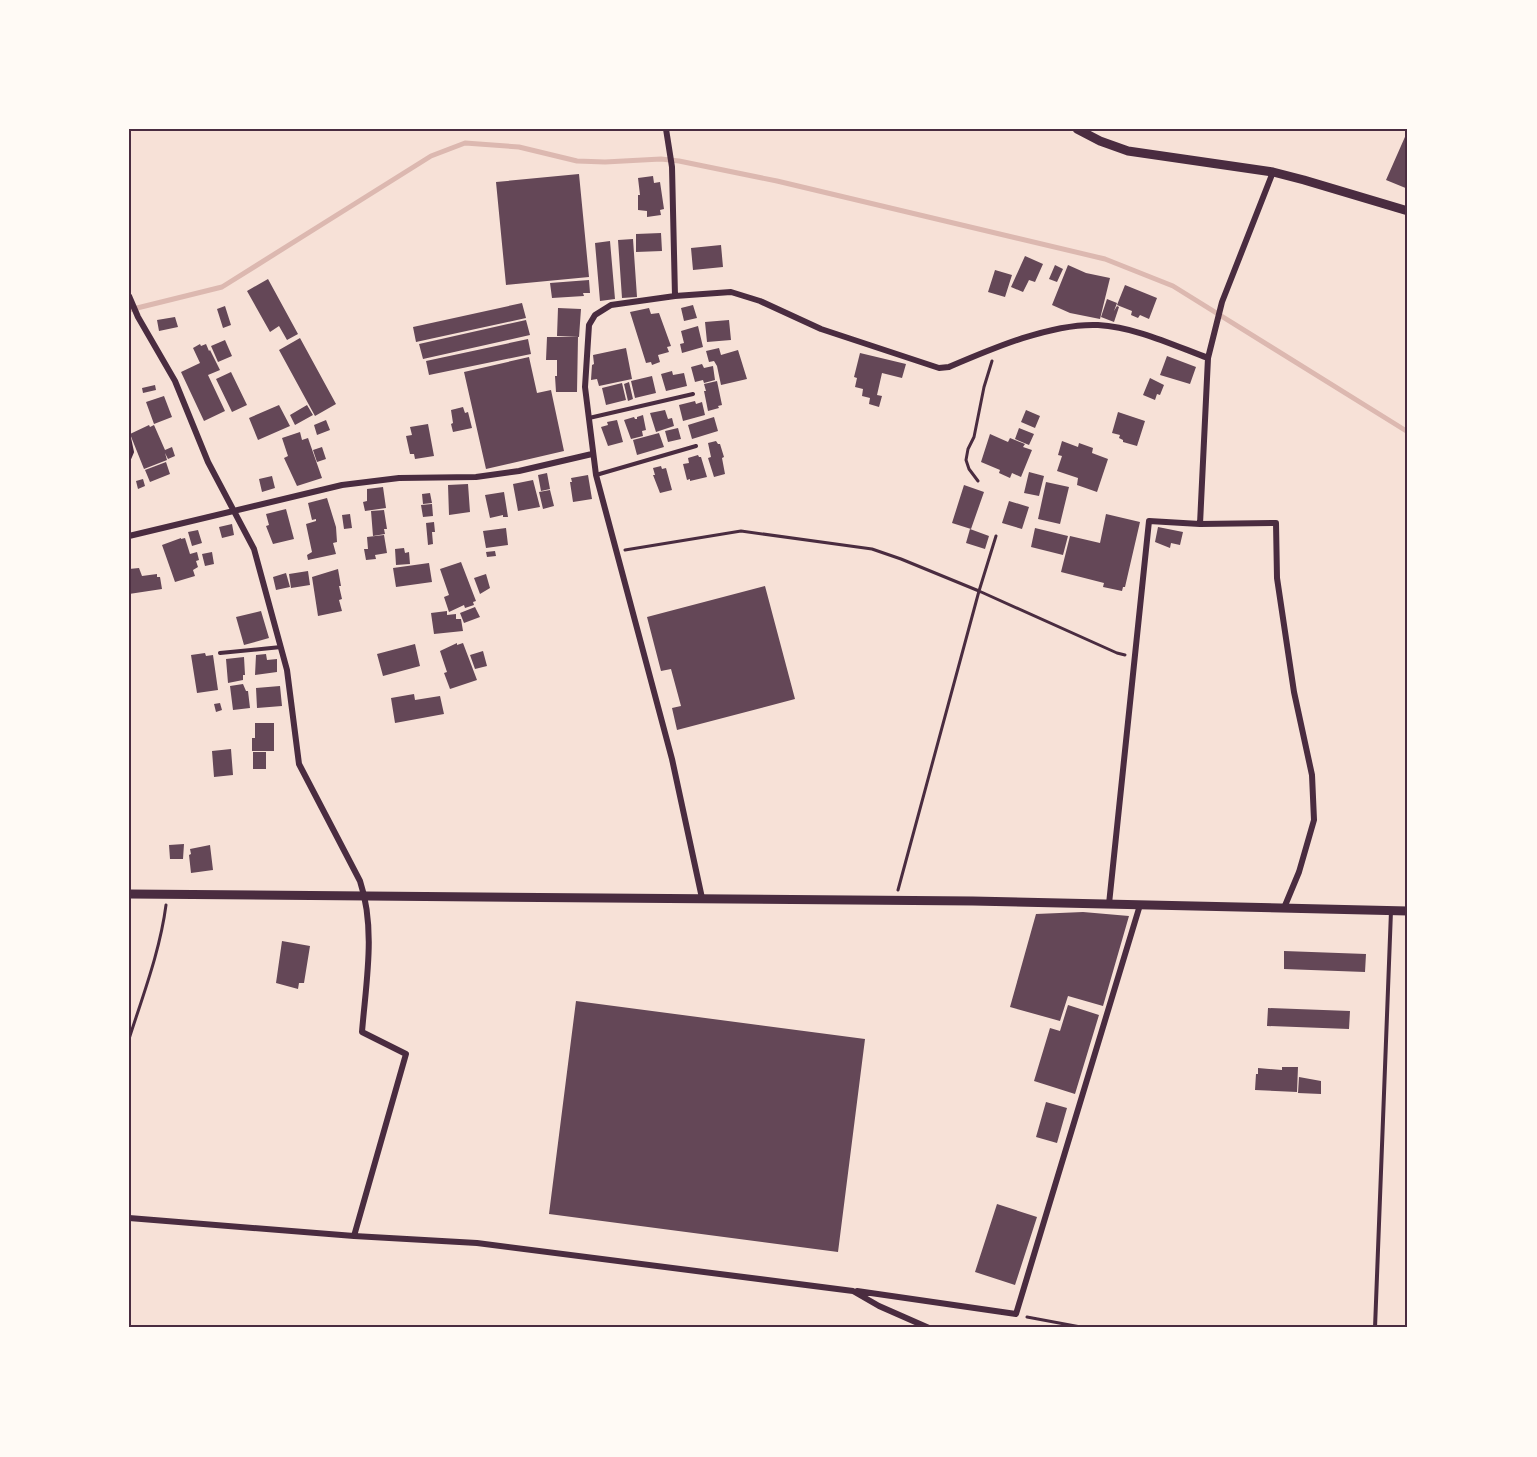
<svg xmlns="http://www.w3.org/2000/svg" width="1537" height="1457" font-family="'Exo 2',sans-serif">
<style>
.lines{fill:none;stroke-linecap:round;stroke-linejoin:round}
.stream{stroke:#dcb8b0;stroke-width:5}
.building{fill:#644757}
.path{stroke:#4a2c40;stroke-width:3}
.service{stroke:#4a2c40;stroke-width:4}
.minor{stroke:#4a2c40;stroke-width:6}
.tertiary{stroke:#4a2c40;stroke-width:9}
.neatline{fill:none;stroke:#4a2c40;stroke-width:2}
</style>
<rect width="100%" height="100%" fill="#f7e1d7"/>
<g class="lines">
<path class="stream" d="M129,310L222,287L431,156L465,143L519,147L577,161L605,162L661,159L679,161L777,181L1105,259L1173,286L1408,432"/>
</g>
<path class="building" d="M1408,130V189L1386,180Z
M579,174L589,277L506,285L496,182Z
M653,176L654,183L660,182L664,209L660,210L661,215L647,217V211L638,210V195H640L638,178Z
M661,233L662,251L636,252V234Z
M633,239L637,297L622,298L618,240Z
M610,241L615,299L600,301L595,243Z
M721,245L723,267L693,270L691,248Z
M1025,256L1043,264L1035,282L1029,280L1023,292L1011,287Z
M1055,265L1063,269L1057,282L1049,279Z
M1068,265L1086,273L1110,278L1100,319L1070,313L1052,305Z
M995,270L1012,275L1005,297L988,292Z
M268,279L298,334L287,340L279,326L270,332L247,291Z
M589,280L590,293H583L584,296L552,298L550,283Z
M1125,285L1157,298L1149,319L1140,315L1138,318L1131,315L1132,311L1117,305Z
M1107,299L1117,303L1114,311L1117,306L1119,307L1114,322L1101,317Z
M522,303L526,318L416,342L413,327Z
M693,305L697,318L684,321L681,308Z
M225,306L231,325L223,328L217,309Z
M558,308L581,309L579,337L557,336Z
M649,308L651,314L659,313L671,346L667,347L669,352L658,355L660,362L652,365L651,362L646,363L630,312Z
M175,317L178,327L159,331L157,320Z
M526,320L530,335L423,359L419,344Z
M729,320L731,340L707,342L705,322Z
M698,326L703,347L682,353L680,344L684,343L681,331Z
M547,337H578L577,392H556L555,376H557V360H546Z
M300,338L336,404L315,416L279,350Z
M528,339L531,354L429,375L426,361Z
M225,340L232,356L218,362L211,346Z
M200,344L201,346L206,344L209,351L210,350L220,370L208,375L225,411L204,421L181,372L200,363L193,348Z
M626,348L632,379L599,386L597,379L591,380L592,365L594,364L593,355Z
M719,348L721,355L738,350L747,379L721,385L717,366L714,361L709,362L706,351Z
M860,353L906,364L902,378L882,373L877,395L882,396L879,407L869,404L870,398L862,396L863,389L855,387L857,378L854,377Z
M1167,356L1196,367L1190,384L1160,375Z
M529,357L537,393L551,390L564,451L486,469L464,372Z
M702,364L704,368L713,366L715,380L704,383L703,380L695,382L691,367Z
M672,371L673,375L684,373L687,386L666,391L661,374Z
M231,372L247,405L232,412L216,379Z
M652,376L656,393L635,398L631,381Z
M1150,378L1164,385L1160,395L1157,394L1155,400L1143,395Z
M717,381L722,405L718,406L719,408L708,411L704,391H706L704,384Z
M629,382L633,399L628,401L624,384Z
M622,383L626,400L606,405L602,388Z
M155,385L156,390L143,393L142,388Z
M164,396L172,417L154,424L146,402Z
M695,401L696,404L702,402L705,415L683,421L679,405Z
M279,405L290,426L258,440L249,418Z
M307,405L313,415L295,425L290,415Z
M463,407L465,413L468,412L472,428L453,432L451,424L453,423L451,410Z
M665,410L668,419L672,418L674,426L656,432L650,413Z
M1026,410L1040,416L1035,428L1021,422Z
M1118,412L1145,421L1137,446L1123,442V440L1119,438L1120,435L1112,433Z
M643,415L646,430L642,431L643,436L631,439L624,420L634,417L635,419H637V417Z
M714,417L718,431L692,439L688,425Z
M326,420L330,430L317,435L314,425Z
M617,420L623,442L608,446L601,427L608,425L607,422Z
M428,424L434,456L415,459L414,454H410L406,436L412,435L410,427Z
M149,425L150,427L154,425L165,450L172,447L175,456L168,459L165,453L167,460L144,469L130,434Z
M678,428L681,439L668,442L665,431Z
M1019,428L1034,434L1029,445L1015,439Z
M300,432L302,440L308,438L322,478L297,486L284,458L288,456L282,438Z
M659,433L664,447L637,455L633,440Z
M990,434L1008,442L1010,438L1025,444L1023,447L1032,450L1021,477L1012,473L1010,478L999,473L1000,470L981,462Z
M716,441L718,444H720L724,457L722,458L725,474L714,477L708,458L711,457L708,443Z
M1062,441L1078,447L1079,443L1093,448L1092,453L1108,459L1097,492L1077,485L1078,478L1057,471L1062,456L1058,455Z
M322,447L326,459L317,462L313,450Z
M698,455L699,457H701L707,477L690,481V479L687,480L683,464L689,463L688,458Z
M166,462L170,474L150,482L145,470Z
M661,466L662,469L666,468L672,490L660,493L653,475H655L653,468Z
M1029,472L1044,476L1039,496L1024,493Z
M547,473L550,489L541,491L538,475Z
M588,475L592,499L573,502L570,482H572L571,478Z
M272,476L275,488L262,492L259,479Z
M143,479L145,486L138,489L136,481Z
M533,480L540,507L518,511L513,484Z
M1046,482L1069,487L1060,524L1038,519Z
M468,484L470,512L449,515L448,485Z
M964,485L984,492L971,529L952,523Z
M383,487L386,508L365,511L363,502L367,501V489Z
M550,490L554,506L543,509L539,492Z
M504,492L508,517H503V515L490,518L485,495Z
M430,493L432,503L423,504L422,494Z
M327,498L336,527L337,542L333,543L336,554L308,560L307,555L312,552L306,524L316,521V519L312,520L308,503Z
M1009,501L1029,507L1022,529L1002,523Z
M432,504L433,516L423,517L421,505Z
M286,509L294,539L273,544L266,526L269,525L266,514Z
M384,510L387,529H384L385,534L373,536L371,511Z
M350,514L352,528L344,529L342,515Z
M1106,514L1140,522L1125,587H1123L1122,591L1103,587L1104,583L1061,572L1070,536L1100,543Z
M434,522L435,532H432L433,544L428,545L426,523Z
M232,524L234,535L222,538L219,527Z
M1158,527L1183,532L1180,545L1171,543L1170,548L1155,542Z
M506,528L508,545L486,548L483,531Z
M1035,528L1068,536L1063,555L1031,547Z
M970,529L989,536L985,549L966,543Z
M198,530L202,543L192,546L188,532Z
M384,535L387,553L375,555L376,559L366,560L364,549H368L367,537Z
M181,538V539L185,538L190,554L197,552L199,560L196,561L198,567L193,570L195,576L175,582L162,545Z
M404,548L405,553L409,552L410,564L396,565L395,549Z
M495,551L496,556L487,557L486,552Z
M212,552L214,564L205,566L202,554Z
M461,562L476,601L473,602L474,605L465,608L464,605L449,612L444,597L449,595L440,569Z
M429,563L432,582L396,587L393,568Z
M139,568L142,576L157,574V577H160L162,589L129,594V569Z
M338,569L341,586H339L342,599L339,600L342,611L318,616L312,577Z
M308,571L310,585L291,588L289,574Z
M286,573L290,587L276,590L273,577Z
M486,574L490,588L480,594L474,578Z
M765,586L795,699L677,730L672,708L681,706L671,669L661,671L647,617Z
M475,607L480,617L464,623L460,613Z
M261,611L269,638L244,645L236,617Z
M447,611V615L456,614V619H461L463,631L434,634L431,613Z
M457,643V645L463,643L477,680L450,689L444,673L447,672L440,651Z
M415,644L420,666L383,676L377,654Z
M483,651L487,666L475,669L470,655Z
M205,653L206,656L213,655L218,690L197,693L191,655Z
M266,654L267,660L277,659V672L255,675L256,655Z
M244,657L245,675H243V680L228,683L226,659Z
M243,684L246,691H248L250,708L233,710L230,686Z
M280,686L282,706L257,708L256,688Z
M414,694L415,700L440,696L444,714L395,723L391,698Z
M220,703L222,710L216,712L214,704Z
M255,723H274V751H252V738H255Z
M231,749L233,775L214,777L212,751Z
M253,752H266V769H253Z
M184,844L183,859H170L169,845Z
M210,845L213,870L191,873L189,855L191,854L190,849Z
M1083,912L1129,916L1103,1006L1068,996L1060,1021L1010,1007L1036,914Z
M282,941L310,946L304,983H299L298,989L276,983Z
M1284,951L1366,954L1365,972L1284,969Z
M576,1001L865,1039L838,1252L549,1214Z
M1068,1005L1099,1015L1075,1094L1034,1081L1050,1028L1060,1031Z
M1268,1008L1350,1011L1349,1029L1267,1026Z
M1282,1067H1298L1297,1092L1255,1090L1256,1074H1258V1068L1282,1070Z
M1299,1077L1321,1081V1094L1298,1093Z
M1046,1102L1067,1108L1057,1143L1036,1137Z
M997,1204L1037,1217L1015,1285L975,1272Z"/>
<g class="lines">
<path class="path" d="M978,481L969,469L966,460L968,449L974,437L984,387L992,361
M625,550L741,531L872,549L901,559L979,591L1117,653L1125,655
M898,890L979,591L996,536
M129,1039C143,995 160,951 166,905
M1027,1317L1086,1328"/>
<path class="service" d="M589,418L693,394
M129,438L132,452L129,459
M596,475L696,446
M220,653L281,647
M1375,1328L1391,911"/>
<path class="minor" d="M666,129L672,167L675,296
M129,296L138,317L175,381L208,462L254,549L287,670L299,764L360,881C376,929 366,982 362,1032L406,1054L354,1236
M1200,524L1208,358L1222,302L1273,172
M129,536L342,485L399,478L476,477L519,471L592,454
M702,898L672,759L596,475L585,387L589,325L595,315L611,305L675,296L731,292L760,301L821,329L939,368L949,367C991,349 1051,323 1098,325C1135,327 1173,345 1208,358
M1109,904L1149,521L1200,524L1276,523L1277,578L1294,692L1312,775L1314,820L1299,872L1284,908
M129,1218L354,1236L477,1243L853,1291L879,1306L929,1328
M857,1291L1016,1314L1140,905"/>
<path class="tertiary" d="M1077,129L1100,141L1128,151L1273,172L1304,180L1408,211
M129,894L973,901L1408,911"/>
</g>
<rect width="1537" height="1457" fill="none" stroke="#fffaf5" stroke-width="261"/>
<rect x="130" y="130" width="1276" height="1196" class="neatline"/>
</svg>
